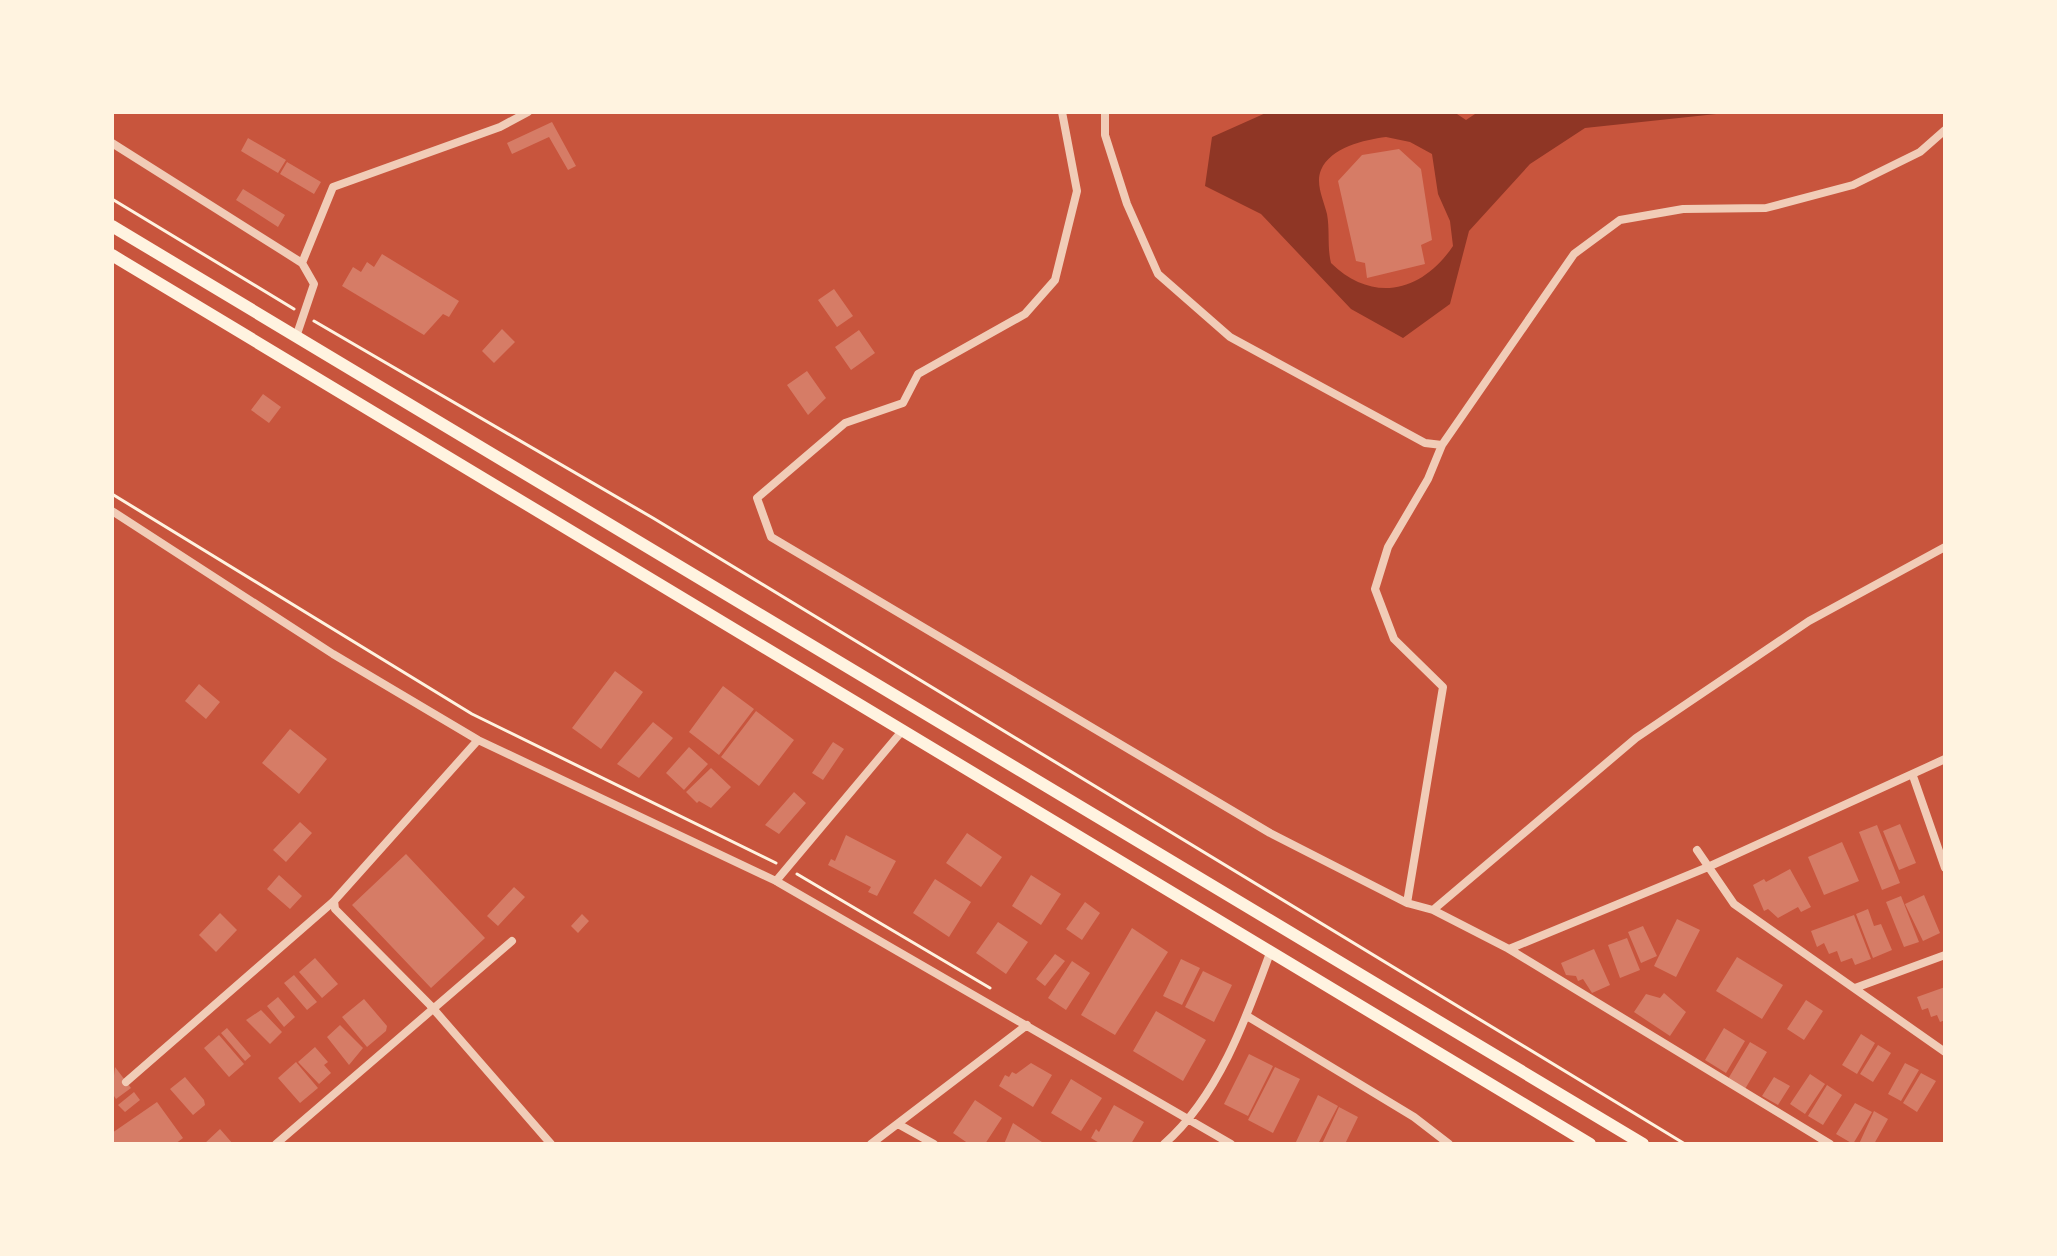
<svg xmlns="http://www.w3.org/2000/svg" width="2057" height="1256" font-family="Mulish,sans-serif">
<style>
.water{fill:#8f3625;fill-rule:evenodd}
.building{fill:#d67c66}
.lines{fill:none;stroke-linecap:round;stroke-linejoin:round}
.path{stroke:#fff3e0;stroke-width:3}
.minor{stroke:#f1ccb7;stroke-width:8}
.primary{stroke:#fff3e0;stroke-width:12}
</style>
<rect width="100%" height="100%" fill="#c8553d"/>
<path class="water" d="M1268,112H1454L1466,120L1478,112H1735L1585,128L1530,164L1469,231L1450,304L1403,338L1351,309L1261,214L1205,186L1212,137ZM1386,137L1410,142L1432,154L1438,194L1450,221L1453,246C1422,292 1373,304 1331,263C1327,247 1330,230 1327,214C1324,201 1315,184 1321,170C1331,147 1364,140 1386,137Z"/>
<path class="building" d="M552,122L576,166L568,170L549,137L512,154L507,143Z
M248,138L286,160L278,173L241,151Z
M1399,149L1421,169L1432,240L1421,245L1425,264L1367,278L1365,263L1356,261L1338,181L1362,155Z
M287,162L321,182L314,194L280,174Z
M243,189L285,215L278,227L236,200Z
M382,254L459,301L449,317L443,314L424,335L342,286L353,267L361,272L367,262L374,267Z
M834,289L853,316L837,327L818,300Z
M502,329L515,342L494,363L482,351Z
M859,330L875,353L851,370L835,347Z
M807,371L826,398L808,415L787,385Z
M263,394L281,407L269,423L251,410Z
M615,671L643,692L601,749L572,728Z
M199,684L220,702L206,719L185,701Z
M723,686L754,709L719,755L689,732Z
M756,711L794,740L759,786L721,757Z
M653,722L673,738L639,778L617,764Z
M290,729L327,759L299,794L262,763Z
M833,742L844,749L823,780L812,773Z
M689,747L708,764L684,790L666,773Z
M711,768L731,787L711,808L699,801L697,803L686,792Z
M794,792L806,803L779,834L765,825Z
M300,822L312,833L286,862L273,850Z
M1900,824L1916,863L1899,870L1883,831Z
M1877,825L1900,883L1882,890L1859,832Z
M967,833L1002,857L981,887L946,863Z
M846,835L896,861L877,896L868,892L871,887L828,865L831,859L835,861Z
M1842,842L1859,881L1824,895L1808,857Z
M406,854L485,938L431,988L352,905Z
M1790,869L1811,907L1801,912L1798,907L1778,918L1768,909L1764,911L1753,885L1764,879L1766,882Z
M279,875L302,896L290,909L267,889Z
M1031,875L1061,894L1041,925L1012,906Z
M935,879L971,902L949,937L913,913Z
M514,887L525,897L498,926L487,916Z
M1924,895L1940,933L1923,941L1905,904Z
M1901,896L1919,942L1904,947L1886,902Z
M1085,902L1100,913L1082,940L1066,929Z
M1868,909L1874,926L1881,924L1892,950L1873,958L1856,914Z
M220,913L237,930L216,952L199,935Z
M582,914L589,921L578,933L571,926Z
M1854,915L1871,959L1855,965L1852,958L1841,962L1837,951L1829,954L1824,943L1817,947L1811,931Z
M1677,919L1700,930L1676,977L1654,966Z
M998,922L1028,942L1006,974L976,953Z
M1643,926L1657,956L1641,963L1628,932Z
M1132,928L1168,952L1115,1035L1081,1015Z
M1627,938L1640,970L1620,978L1608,945Z
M1594,949L1610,985L1592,993L1583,979L1578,981L1576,976L1566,975L1561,963Z
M1055,954L1065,961L1045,986L1036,979Z
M1737,957L1783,985L1762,1019L1716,991Z
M315,958L338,984L322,998L299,972Z
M1181,959L1200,968L1182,1005L1163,996Z
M1072,961L1090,973L1066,1010L1048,998Z
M1203,971L1232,985L1214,1022L1185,1007Z
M294,975L317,1002L307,1010L284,983Z
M1945,987V1020L1940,1022L1937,1015L1931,1017L1928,1008L1922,1010L1917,997Z
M1664,993L1686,1012L1670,1036L1634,1012L1646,994L1660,998Z
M278,997L295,1017L284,1027L267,1006Z
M364,999L387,1026L386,1031L367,1047L342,1017Z
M1806,1000L1823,1011L1804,1040L1787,1029Z
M261,1010L282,1032L270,1044L246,1020Z
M1156,1011L1206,1040L1183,1081L1133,1051Z
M340,1025L363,1048L349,1065L327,1037Z
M227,1028L251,1056L245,1061L221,1033Z
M1724,1028L1745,1041L1726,1073L1705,1060Z
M1861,1034L1875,1043L1857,1074L1842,1065Z
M219,1035L244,1064L229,1077L204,1048Z
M1750,1042L1767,1052L1745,1089L1728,1079Z
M1878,1045L1891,1053L1873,1082L1860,1074Z
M315,1047L328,1062L324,1065L331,1073L319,1084L298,1062Z
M1249,1054L1273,1066L1248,1116L1224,1104Z
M296,1062L318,1088L300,1103L278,1078Z
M1031,1063L1052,1075L1033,1107L999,1086L1005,1075L1009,1077L1012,1072L1016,1074Z
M1905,1063L1919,1070L1901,1101L1888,1094Z
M115,1067L131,1088L116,1099L112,1093Z
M1275,1067L1300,1079L1273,1133L1248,1120Z
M1921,1073L1936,1081L1917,1112L1903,1103Z
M1810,1074L1825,1084L1805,1114L1790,1104Z
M185,1077L204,1100L205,1105L193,1115L170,1089Z
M1774,1077L1790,1086L1778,1105L1762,1096Z
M1071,1079L1102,1098L1081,1131L1051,1113Z
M1827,1085L1842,1095L1823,1125L1808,1116Z
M134,1092L140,1100L125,1112L118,1105Z
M1318,1095L1338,1106L1318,1144H1295Z
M975,1100L1002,1118L985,1144H969L953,1133Z
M157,1102L183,1138L175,1144H112V1133Z
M1855,1103L1872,1112L1853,1144L1836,1134Z
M1114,1105L1144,1122L1131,1144H1101L1091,1138L1096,1129L1099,1132Z
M1339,1107L1358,1117L1345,1144H1322Z
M1874,1111L1888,1119L1874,1144H1859Z
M1013,1123L1045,1144H1004Z
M220,1129L233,1144H204Z"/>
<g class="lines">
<path class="path" d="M112,199L294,309
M314,321L653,518L1685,1144
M112,494L472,714L776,863
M797,874L990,988"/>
<path class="minor" d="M1062,112L1077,191L1055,280L1025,314L918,374L903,403L845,423L757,498L771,537L1270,833L1407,903
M1105,112V135L1127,204L1158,274L1230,337L1425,443L1442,445
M112,143L302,263L314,284L296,337
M302,263L333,187L500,127L528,112
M112,511L333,654L478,740L776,881L1231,1144
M1913,776L1945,868
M1697,850L1734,904L1945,1052
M776,881L902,731
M334,901L335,909L430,1005L551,1144
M1433,910L1636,738L1809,621L1945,547
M1509,949L1708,867L1945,759
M1855,988L1945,955
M1247,1016L1414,1117L1449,1144
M126,1082L334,901L478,740
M898,1124L934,1144
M276,1144L512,941
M871,1144L1027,1025
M1164,1144C1218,1097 1246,1019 1270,953
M1830,1144L1509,949L1433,910L1407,903L1443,687L1394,639L1375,589L1388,547L1428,479L1442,445L1574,254L1620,220L1683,209L1766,208L1853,185L1920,152L1945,130"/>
<path class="primary" d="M112,226L1643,1144
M112,255L1590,1144"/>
</g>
<rect width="2057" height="1256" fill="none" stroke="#fff3e0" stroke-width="228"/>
</svg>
